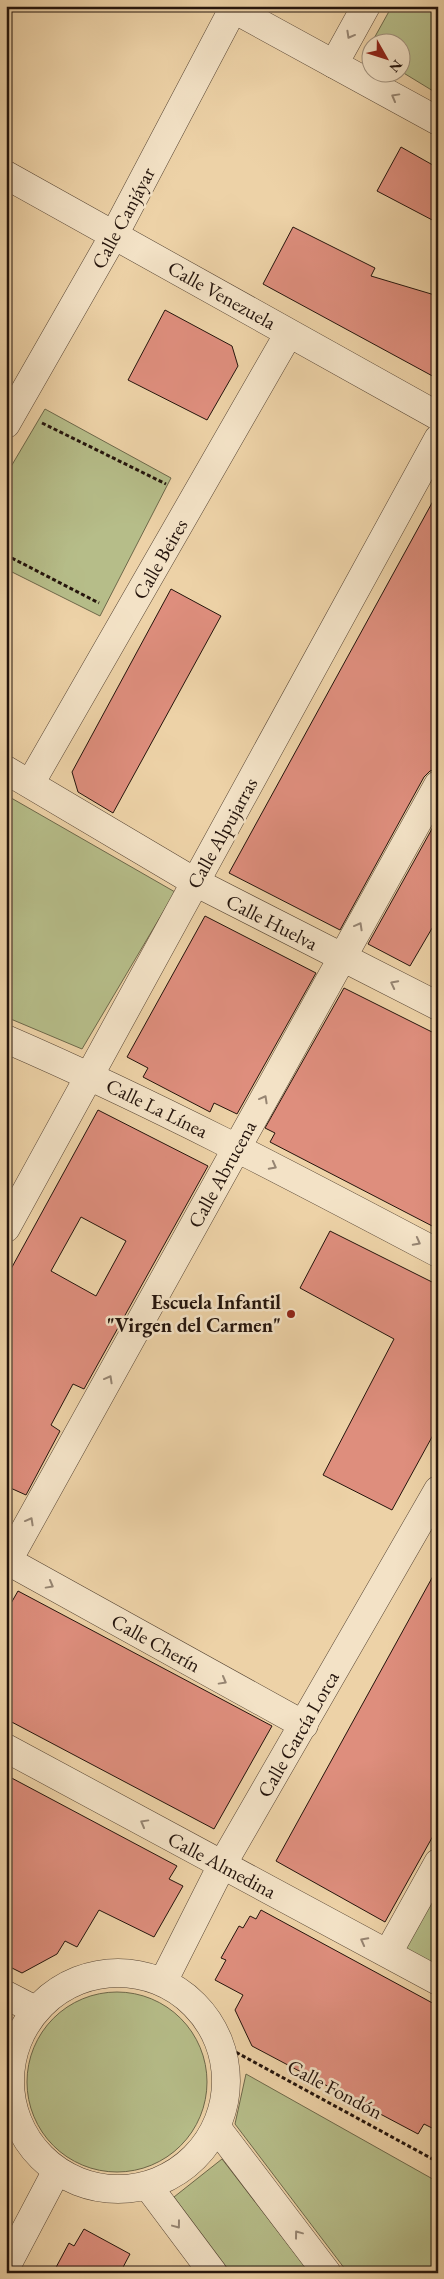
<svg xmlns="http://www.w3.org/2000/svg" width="444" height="2279" font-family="'EB Garamond',serif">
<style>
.green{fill:#b6bd89;stroke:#6d684a}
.building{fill:#de8e7d;stroke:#24140c;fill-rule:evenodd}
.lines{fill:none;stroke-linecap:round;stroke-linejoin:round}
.minor-casing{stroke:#564433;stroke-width:29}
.tertiary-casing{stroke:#564433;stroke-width:29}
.path{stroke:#24140c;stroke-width:3;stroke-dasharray:4 2.5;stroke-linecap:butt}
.minor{stroke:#f3e2c6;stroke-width:28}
.tertiary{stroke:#f3e2c6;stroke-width:28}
.oneway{stroke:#968572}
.poi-dot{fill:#8f2418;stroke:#f3e2c6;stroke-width:2}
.labels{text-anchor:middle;stroke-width:5;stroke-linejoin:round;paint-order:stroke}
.street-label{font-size:20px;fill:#24140c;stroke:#f3e2c6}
.poi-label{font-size:20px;font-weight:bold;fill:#24140c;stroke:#f3e2c6;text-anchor:end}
</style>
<rect width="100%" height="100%" fill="#edd2a7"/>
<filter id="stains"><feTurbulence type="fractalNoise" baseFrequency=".004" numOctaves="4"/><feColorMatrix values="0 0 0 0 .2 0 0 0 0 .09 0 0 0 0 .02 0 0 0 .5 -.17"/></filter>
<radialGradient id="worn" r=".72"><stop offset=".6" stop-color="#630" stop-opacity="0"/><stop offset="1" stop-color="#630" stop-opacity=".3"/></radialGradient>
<path class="green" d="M392,6H438V94L402,72V42H372L371,54L367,51Z
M45,409L171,478L100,616L6,569V475Z
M6,795L175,892L82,1049L6,1017Z
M438,1863V1981L388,1953Z
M27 2082a90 90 0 1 1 180 0a90 90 0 1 1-180 0Z
M246,2074L438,2182V2261L431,2273H348L235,2124Z
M222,2159L310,2273H231L174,2197Z"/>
<path class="building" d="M401,147L438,168V223L377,191Z
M293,227L375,268L371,276L438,296V379L263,284Z
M165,310L232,346L238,366L207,420L128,380Z
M438,492V769L430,771L424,777L340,930L229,873Z
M171,589L221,616L113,813L78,792L72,772Z
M438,818V918L410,966L368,944Z
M205,916L316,973L237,1114L214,1103L210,1112L143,1077L148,1068L127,1057Z
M344,988L438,1035V1229L270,1142L275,1133L265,1128Z
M98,1110L208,1166L84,1389L73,1384L51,1425L60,1431L26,1495L6,1486V1278ZM81,1217L126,1241L96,1296L51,1271Z
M330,1231L438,1285V1426L392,1510L323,1475L394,1339L300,1288Z
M438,1567V1827L385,1922L276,1861Z
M18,1591L272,1726L214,1829L6,1719V1612Z
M6,1775L177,1866L169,1879L183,1886L154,1937L99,1910L77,1947L65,1941L57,1954L22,1973L6,1965Z
M261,1910L438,2006V2131L424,2124L418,2134L252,2046L235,2010L243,1995L215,1980L226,1960L221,1958L239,1926L243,1928L250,1916L256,1919Z
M84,2229L130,2254L120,2273H53L69,2243L74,2246Z"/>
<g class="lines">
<defs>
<path id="minor" d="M334,64L366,6
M6,175L438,416
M6,424L114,235L233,9
M6,770L195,882L438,1006
M30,784L289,333
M6,1039C154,1103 296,1178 438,1253
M8,1561L304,1725
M6,1564L438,785
M6,1748L438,1981
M388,1953L438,1863"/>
<path id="tertiary" d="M228,6L438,121
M6,1228L438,439
M10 2081a108 108 0 1 1 216 0a108 108 0 1 1-216 0Z
M163,1982L222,1865L438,1490
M6,1995L35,2010
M217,2128L327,2273
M148,2186L213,2273
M6,2267L56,2172"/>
</defs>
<use href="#minor" class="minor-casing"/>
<use href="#tertiary" class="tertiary-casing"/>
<path class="path" d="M42,423L166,484
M6,555L99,603
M219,2043L438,2162"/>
<use href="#minor" class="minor"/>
<use href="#tertiary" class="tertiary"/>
</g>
<defs><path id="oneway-chevron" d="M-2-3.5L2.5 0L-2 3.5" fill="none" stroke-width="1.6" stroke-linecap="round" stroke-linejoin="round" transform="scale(1.25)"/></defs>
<g class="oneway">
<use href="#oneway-chevron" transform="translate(350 35) rotate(119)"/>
<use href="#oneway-chevron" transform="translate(395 97) rotate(-151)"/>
<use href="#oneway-chevron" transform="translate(359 926) rotate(-61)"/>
<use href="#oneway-chevron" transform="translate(394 984) rotate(-153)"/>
<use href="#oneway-chevron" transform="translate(264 1099) rotate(-61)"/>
<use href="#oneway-chevron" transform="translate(273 1166) rotate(28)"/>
<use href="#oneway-chevron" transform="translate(417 1242) rotate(28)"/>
<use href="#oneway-chevron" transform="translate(109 1379) rotate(-61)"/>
<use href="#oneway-chevron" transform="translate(30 1521) rotate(-61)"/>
<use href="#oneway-chevron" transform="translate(50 1585) rotate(29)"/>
<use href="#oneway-chevron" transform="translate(223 1681) rotate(29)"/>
<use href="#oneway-chevron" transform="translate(144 1823) rotate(-151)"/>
<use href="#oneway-chevron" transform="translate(364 1941) rotate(-152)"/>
<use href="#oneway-chevron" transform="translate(177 2225) rotate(53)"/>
<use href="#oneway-chevron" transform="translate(298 2234) rotate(-127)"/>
</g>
<circle class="poi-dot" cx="291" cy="1314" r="5"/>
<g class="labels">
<g class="street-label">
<text transform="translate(123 218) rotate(-62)" y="7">Calle Canjáyar</text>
<text transform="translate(222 295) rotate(29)" y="7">Calle Venezuela</text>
<text transform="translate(160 559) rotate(-60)" y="7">Calle Beires</text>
<text transform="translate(222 833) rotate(-61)" y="7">Calle Alpujarras</text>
<text transform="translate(272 922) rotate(27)" y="7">Calle Huelva</text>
<text transform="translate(157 1108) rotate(26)" y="7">Calle La Línea</text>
<text transform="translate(222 1174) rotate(-61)" y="7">Calle Abrucena</text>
<text transform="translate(156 1643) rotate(29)" y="7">Calle Cherín</text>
<text transform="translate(298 1734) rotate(-60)" y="7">Calle García Lorca</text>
<text transform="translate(222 1865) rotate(28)" y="7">Calle Almedina</text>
<text transform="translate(335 2089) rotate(28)" y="7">Calle Fondón</text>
</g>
<g class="poi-label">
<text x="281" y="1309">Escuela Infantil<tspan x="281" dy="23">"Virgen del Carmen"</tspan></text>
</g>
</g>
<rect width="444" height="2279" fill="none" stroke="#edd2a7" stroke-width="25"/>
<rect x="8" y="8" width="429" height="2264" fill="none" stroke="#24140c" stroke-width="2.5"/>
<rect x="12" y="12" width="419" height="2254" fill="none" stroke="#24140c"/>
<g transform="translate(386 58) rotate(129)"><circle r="24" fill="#f3e2c6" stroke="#a0907c"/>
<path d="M0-4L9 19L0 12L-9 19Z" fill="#8f2418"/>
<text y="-8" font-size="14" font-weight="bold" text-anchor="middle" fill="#24140c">N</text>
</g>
<rect width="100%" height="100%" filter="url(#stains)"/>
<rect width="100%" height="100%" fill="url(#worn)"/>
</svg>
